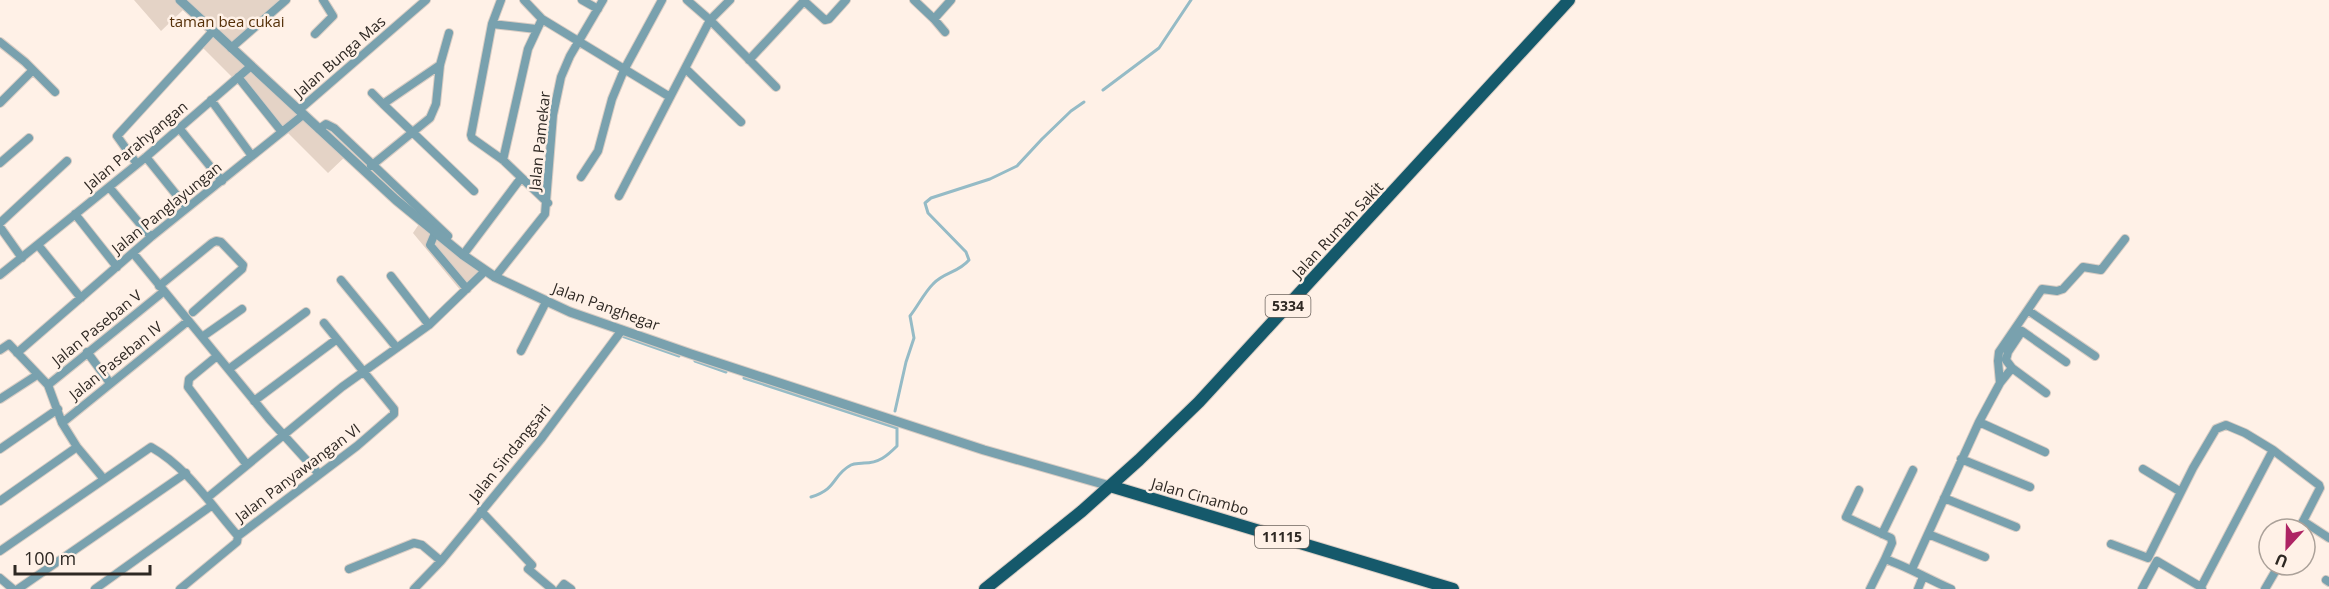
<svg xmlns="http://www.w3.org/2000/svg" width="2329" height="589" font-family="'Open Sans',sans-serif">
<style>
.green{fill:#e4d3c6}
.lines{fill:none;stroke-linecap:round;stroke-linejoin:round}
.stream{stroke:#95bbc6;stroke-width:3}
.minor-casing{stroke:#d9cdc4;stroke-width:10}
.tertiary-casing{stroke:#d9cdc4;stroke-width:11}
.primary-casing{stroke:#d9cdc4;stroke-width:14}
.minor{stroke:#79a1ae;stroke-width:8}
.tertiary{stroke:#79a1ae;stroke-width:9}
.primary{stroke:#15596b;stroke-width:12}
.labels{text-anchor:middle;stroke-width:5;stroke-linejoin:round;paint-order:stroke}
.shield{fill:#fff1e7;stroke:#6d645e;stroke-width:1.5}
.shield-label{font-size:14px;font-weight:bold;fill:#2e2823}
.park-label{font-size:15px;fill:#542f07;stroke:#fff1e7}
.street-label{font-size:15px;fill:#2e2823;stroke:#fff1e7}
</style>
<rect width="100%" height="100%" fill="#fff1e7"/>
<path class="green" d="M134,0H287L230,46L349,153L328,173L198,43L206,32L183,10L161,31Z
M421,221L483,270L461,291L413,233Z"/>
<g class="lines">
<path class="stream" d="M1103,90L1159,48L1191,0
M619,338L622,336L679,356
M695,361L726,372
M744,378L897,428
M895,411L906,362L914,338L910,316C918,306 924,293 933,284C944,272 958,273 969,260L966,252L928,213L925,203L931,198L990,179L1017,166L1042,139L1071,111L1084,102
M811,497C838,489 832,475 851,465C855,463 859,464 864,463C879,463 887,456 897,446V428"/>
<defs>
<path id="minor" d="M501,0L492,24L471,135L472,138L503,160L548,203
M524,0L542,19L670,97
M582,0L598,9
M687,0L710,20L776,87
M803,0L825,20L829,19L846,0
M914,0L934,19L951,0
M934,19L945,32
M492,24L536,29
M315,34L333,16L323,0
M0,42L25,62L55,92
M231,48L286,0
M749,60L804,1
M440,65L383,104L474,191
M686,69L741,122
M238,77L282,132
M372,93L383,104
M211,100L252,156
M0,103L33,70
M299,110L426,0
M179,128L222,181
M319,129L326,124L334,128L448,236
M146,157L187,208
M503,160L528,49L542,19
M0,163L29,138
M137,164L117,136L213,31
M371,166L430,118L436,104L440,65L449,33
M581,177L598,151L612,99L624,70L662,0
M109,187L151,237
M619,196L710,20L730,0
M75,214L117,267
M0,223L67,161
M0,227L22,258
M435,233L430,245L467,289
M38,245L81,298
M133,253L270,420L319,474
M463,255L521,178
M0,275L146,157L250,67
M391,276L429,325
M495,277L545,214L553,115L561,77L570,56L603,0
M341,280L397,348
M159,286L212,243L216,241L221,242L243,265L242,269L193,312
M2029,311L2095,356
M202,337L242,309
M0,350L9,344L48,385L62,423L77,447L103,478
M521,351L546,302
M87,352L110,383
M17,353L151,237L303,115
M217,356L189,379L188,387L247,465
M2012,368L2006,360L2008,352L2022,331L2066,362
M229,369L306,312
M2000,383L2012,368L2046,393
M48,385L163,292
M0,399L37,375
M254,401L337,339
M1979,422L2045,452
M62,423L188,321
M0,449L58,409
M1961,459L2030,487
M2143,469L2181,492
M1859,490L1846,517L1891,538L1892,543L1885,559
M207,498L342,387L429,325L485,271
M1944,498L2016,527
M0,501L77,447
M481,511L532,565L528,569L552,589
M2303,521L2329,538
M1882,534L1913,470
M1928,534L1985,557
M2111,544L2148,558L2193,468L2216,429L2226,425L2245,433L2273,450L2319,485L2320,488L2299,529
M0,551L151,447C188,468 210,504 238,536
M349,569L414,543L422,545L441,561
M1912,569L1979,422L2000,383L1998,361L1999,352L2042,289L2057,291L2063,289L2083,267L2101,270L2125,239
M0,578L13,589
M2326,580L2329,582
M18,589L186,473
M95,589L211,506
M180,589L237,542L238,536L357,446L394,414V409L324,323
M414,589L441,561L541,439L622,330
M560,589L564,584L571,589
M1870,589L1885,559C1908,567 1928,579 1951,589
M1918,589L1923,577
M2142,589L2157,561L2201,587
M2202,589L2201,587L2273,450
M2265,589L2279,565"/>
<path id="tertiary" d="M180,0L396,200L463,255L495,277L570,312L691,354L984,450L1110,486"/>
<path id="primary" d="M1110,486L1453,589
M985,589L1082,511L1139,460L1199,402L1569,0"/>
</defs>
<use href="#minor" class="minor-casing"/>
<use href="#tertiary" class="tertiary-casing"/>
<use href="#primary" class="primary-casing"/>
<use href="#minor" class="minor"/>
<use href="#tertiary" class="tertiary"/>
<use href="#primary" class="primary"/>
</g>
<g class="labels">
<g class="shield">
<rect x="1265.5" y="295" width="45" height="22" rx="4.5"/>
<rect x="1255" y="526" width="54" height="22" rx="4.5"/>
</g>
<g class="shield-label">
<text x="1288" y="311">5334</text>
<text x="1282" y="542">11115</text>
</g>
<g class="park-label">
<text x="227" y="27">taman bea cukai</text>
</g>
<g class="street-label">
<text transform="translate(340 57) rotate(-41)" y="5">Jalan Bunga Mas</text>
<text transform="translate(540 141) rotate(-84)" y="5">Jalan Pamekar</text>
<text transform="translate(136 146) rotate(-40)" y="5">Jalan Parahyangan</text>
<text transform="translate(167 208) rotate(-39)" y="5">Jalan Panglayungan</text>
<text transform="translate(1338 230) rotate(-47)" y="5">Jalan Rumah Sakit</text>
<text transform="translate(606 307) rotate(20)" y="5">Jalan Panghegar</text>
<text transform="translate(97 328) rotate(-39)" y="5">Jalan Paseban V</text>
<text transform="translate(116 361) rotate(-39)" y="5">Jalan Paseban IV</text>
<text transform="translate(510 453) rotate(-51)" y="5">Jalan Sindangsari</text>
<text transform="translate(298 473) rotate(-37)" y="5">Jalan Panyawangan VI</text>
<text transform="translate(1200 497) rotate(16)" y="5">Jalan Cinambo</text>
</g>
</g>
<g transform="translate(2287 547) rotate(202)"><circle r="28" fill="#fff1e7" stroke="#aba199" stroke-width="1.5"/>
<path d="M0-4.5L10 22L0 15L-10 22Z" fill="#ae2464"/>
<text y="-9" font-size="16" font-weight="bold" text-anchor="middle" fill="#2e2823">U</text>
</g>
<path d="M15 565v9h135v-9" fill="none" stroke="#2e2823" stroke-width="3"/>
<text x="24" y="565" font-size="18" fill="#2e2823" stroke="#fff1e7" stroke-width="4.5" paint-order="stroke">100 m</text>
</svg>
